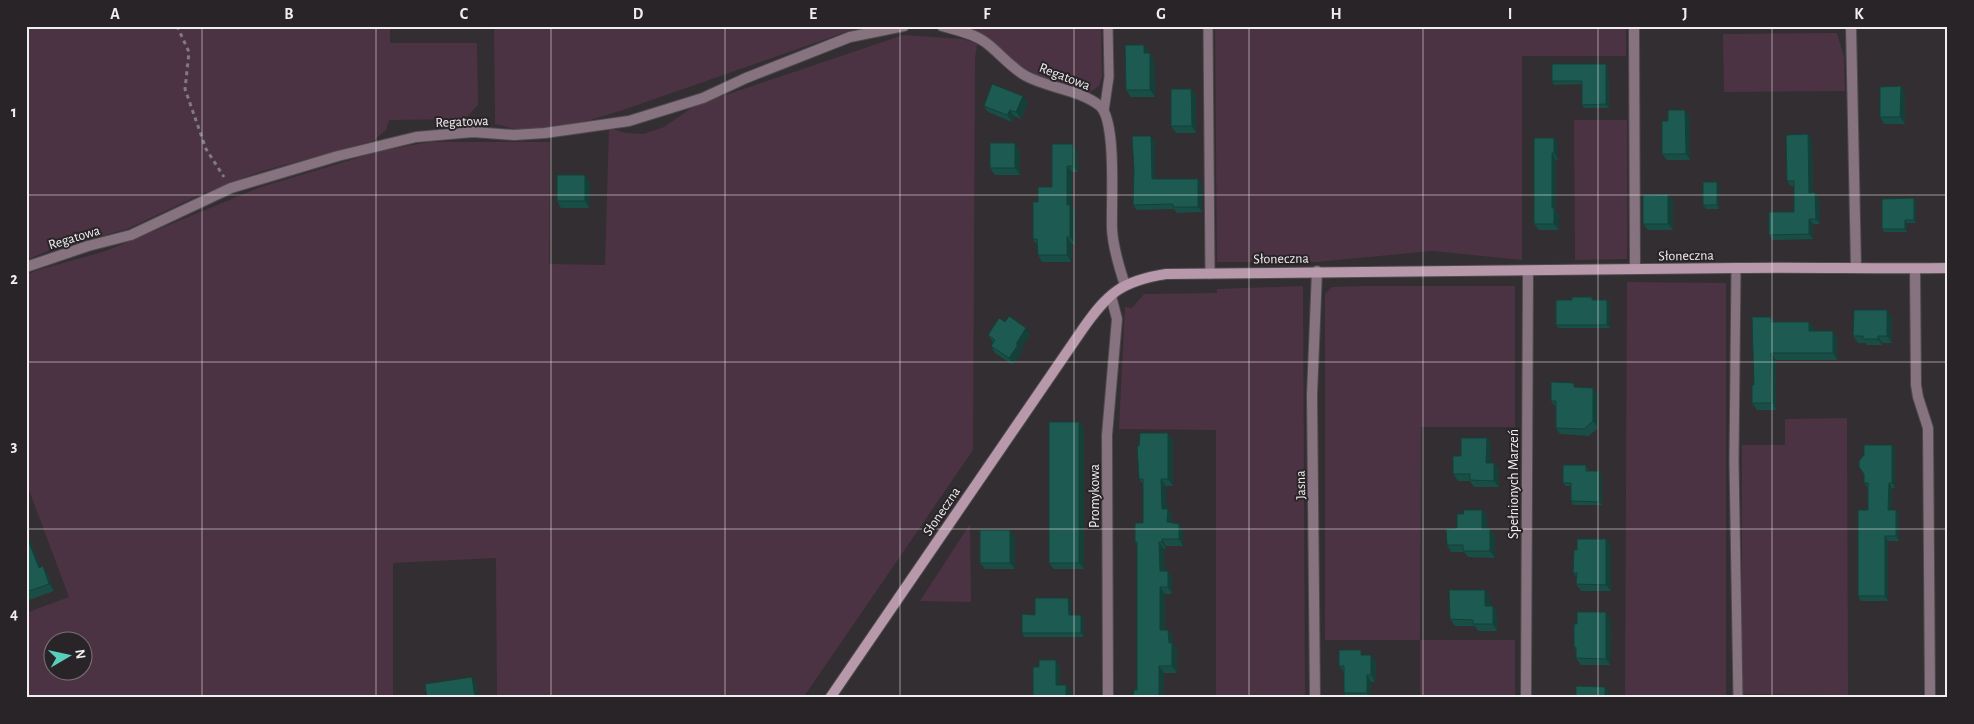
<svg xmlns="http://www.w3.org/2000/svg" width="1974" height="724" font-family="'Alegreya Sans',sans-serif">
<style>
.green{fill:#4c3343;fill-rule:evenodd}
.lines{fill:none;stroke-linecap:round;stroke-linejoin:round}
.lane-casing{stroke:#4e494c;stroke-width:11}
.street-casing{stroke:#4e494c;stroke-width:12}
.secondary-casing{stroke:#4e494c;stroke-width:12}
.path{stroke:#7f7b7e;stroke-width:3;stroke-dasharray:4 4;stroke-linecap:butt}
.lane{stroke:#86737f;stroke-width:9}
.street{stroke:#86737f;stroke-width:10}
.secondary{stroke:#b799ab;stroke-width:10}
.wall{fill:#194e47}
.shaded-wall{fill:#144039}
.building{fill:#1d5b52;stroke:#144039}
.grid{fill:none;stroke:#f1eef0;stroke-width:1;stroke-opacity:0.55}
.labels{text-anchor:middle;stroke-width:4;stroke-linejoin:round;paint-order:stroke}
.street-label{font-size:14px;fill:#f1eef0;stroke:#292427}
.neatline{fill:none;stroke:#f1eef0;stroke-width:2}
.grid-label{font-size:16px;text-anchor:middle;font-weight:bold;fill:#f1eef0}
</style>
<rect width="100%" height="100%" fill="#332e31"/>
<path class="green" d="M26,26H390V43H477L478,105L465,119L389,120L386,130L373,141L262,171L197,196L127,229L50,250L26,260Z
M494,26H873L849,31L623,110L590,120L550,128L523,131L495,124Z
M961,26H1101L1102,76L1099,86L1090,92C1069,85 1045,80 1025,68C1002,55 988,32 961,26Z
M1215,26H1626V56H1522V260L1432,251L1316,262H1217Z
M1837,33L1844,57L1845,91L1724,92L1723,34Z
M903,35L963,39L977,44L975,58L973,450L803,698H497L496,558L393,563V698H27L26,613L69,597L26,482V275L38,270L106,251L261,187L381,151L430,142H550L549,264L605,265L609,128L626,133L644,134L664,127L696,105ZM52,642H82V672H52Z
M1574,120H1627V259L1575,260Z
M1627,282L1726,283V698H1625Z
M1303,286L1305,698H1216V430L1119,429L1125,307L1132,308L1144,294L1217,293V289Z
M1366,286H1515V427H1421L1420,640H1515V698H1420V640H1325V294L1332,287Z
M1847,418L1848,695L1742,694V445H1785V419Z
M970,524L971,602L920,601Z"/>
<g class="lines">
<defs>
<path id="lane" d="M1208,26L1210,274
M1104,111L1109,77L1108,26
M1736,268L1734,461L1738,698"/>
<path id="street" d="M942,26C956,30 973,33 985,42C999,52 1010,67 1026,76C1048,88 1081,90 1100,106C1117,121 1111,204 1112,229C1113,248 1119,267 1125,285
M1634,26L1635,269
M1851,26L1856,268
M26,267L88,246L131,235L231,188L338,156L416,137L473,132L514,135L545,133L629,121L703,98L746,78L850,37L904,26
M1915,269L1916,385L1918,397L1928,428L1930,698
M1108,698L1107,435L1117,319L1111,296
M1315,698L1312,395L1317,271
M1526,698L1528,271"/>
<path id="secondary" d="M830,698L1082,330C1108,293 1121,281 1166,274C1356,271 1546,269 1736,268C1806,267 1877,269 1948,268"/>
</defs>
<use href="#lane" class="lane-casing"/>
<use href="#street" class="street-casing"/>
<use href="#secondary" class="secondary-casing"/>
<path class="path" d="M177,26L189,52L185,89L206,149L224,177"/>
<use href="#lane" class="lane"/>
<use href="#street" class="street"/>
<use href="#secondary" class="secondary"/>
</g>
<path class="wall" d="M1149,51V53L1154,59L1155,97H1131L1126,90Z
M1608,67L1609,108H1584L1582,105V84L1554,85L1552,81Z
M1901,86L1905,93V124H1884L1880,117Z
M1191,89L1196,96V133H1176L1171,126Z
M1028,103L1021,119L1014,116L1012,122L988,112L984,106Z
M1690,117V160H1667L1662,154L1668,121Z
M1808,134L1812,140L1813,192H1815L1819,198L1820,224H1813V239L1773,240L1769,235L1794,212V186H1791L1787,181Z
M1554,138L1558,144V160H1556V211L1559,215V230H1539L1534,224Z
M1155,142V179L1202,185V212L1177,213L1174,209L1137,210L1133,205Z
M1020,150V175H995L990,168Z
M1077,151L1078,172H1072V207L1075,211V244H1072L1071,262H1042L1038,255L1037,245L1033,239L1052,187Z
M590,182L589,208H561L557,201Z
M1719,185V209H1706L1703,205Z
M1914,198L1916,202V223H1907V232H1884L1882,229Z
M1673,201V230H1648L1643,224Z
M1592,297L1594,300H1607L1610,303V328H1559L1556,325L1572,300Z
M1771,317L1774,322H1809L1814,328V331L1837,337V360H1776V410H1757L1752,403L1754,385Z
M1892,317V343H1882V345H1867L1866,343H1858L1853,336Z
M1005,322L1030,334L1021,349L1022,352L1013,365L995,353L991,346L993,342L988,335Z
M1577,387L1598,394V428L1589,436L1560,434L1556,428V407L1551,401Z
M1079,422L1084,428V569H1054L1049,563Z
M1487,438L1491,444V463H1494L1499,469V487H1474L1470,481H1458L1453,474L1461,456Z
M1173,440V486H1166V509H1168L1172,515V522L1179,524L1183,530V546H1166V549H1164V571H1168L1172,578V594H1165V630H1168L1173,637V644L1177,649V673H1164V698H1133L1137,690V545L1135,542L1143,523V484L1139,479Z
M1895,449V488H1892L1891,510H1896L1899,515V541H1888V601H1861L1858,596L1868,510V488L1864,483V474L1859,467L1864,455Z
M1588,468V471H1599L1602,475V505H1573L1571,501V486H1566L1563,483Z
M1482,510L1487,516V529H1490L1495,536V558L1468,557L1464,552H1451L1447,545L1457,528L1464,514Z
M1010,530L1015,537V569H985L980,563Z
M26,535L30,540L40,567L47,573L54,591L26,601Z
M1606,539L1611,545V591H1581L1576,584L1577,577L1573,573L1577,550Z
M1490,597V606H1493L1497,612V631H1478L1475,626H1455L1450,619Z
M1068,598L1071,601V615L1084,618V637H1024L1022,633L1035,615Z
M1611,619L1610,665H1581L1576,658V651L1574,647Z
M1364,655L1376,661L1375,682H1371V698H1348L1344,693V672L1339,666Z"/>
<path class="shaded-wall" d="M1144,45L1149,51V59L1144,53Z
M1150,53L1154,59L1155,97L1150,90Z
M1606,64L1608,67L1609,108L1606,104Z
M1901,86L1905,93V124L1900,117Z
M1191,89L1196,96V133L1192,126Z
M1023,96L1028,103L1021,119L1016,112Z
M1010,110L1014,116L1012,122L1007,115Z
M1685,110L1690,117V160L1686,154Z
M1808,134L1812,140L1813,198L1809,193Z
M1151,136L1155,142V185L1152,179Z
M1554,138L1558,144V160L1554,153Z
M1015,143L1020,150V175L1015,168Z
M1073,144L1077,151L1078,172L1073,166Z
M1552,153L1556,160V211L1559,215V230L1554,224L1552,208Z
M1067,166L1072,172V207L1075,211V244L1070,237L1067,205Z
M585,175L590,182L589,208L585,201Z
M1198,179L1202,185V212L1198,207Z
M1717,182L1719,185V209L1717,205Z
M1815,192L1819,198L1820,224L1816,219Z
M1668,194L1673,201V230L1668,224Z
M1914,198L1916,202V223L1914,220Z
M1809,219L1813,224V239L1809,234Z
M1905,220L1907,223V232L1905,229Z
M1067,237L1072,244L1071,262L1067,255Z
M1607,300L1610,303V328L1607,325Z
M1887,310L1892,317V343L1887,336Z
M1809,322L1814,328V337L1809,331Z
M1026,328L1030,334L1021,349L1022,352L1013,365L1009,358L1016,344Z
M1833,331L1837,337V360L1833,353Z
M1878,336L1882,343V345L1878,339Z
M1771,353L1776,360V410L1772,403Z
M1593,388L1598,394V428L1593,421Z
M1079,422L1084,428V569L1079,563Z
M1168,433L1173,440V486L1168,479Z
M1487,438L1491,444V469L1486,463Z
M1892,445L1895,449V488L1892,483Z
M1494,463L1499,469V487L1494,481Z
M1599,471L1602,475V505L1599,502Z
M1161,479L1166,486L1167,515L1162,509Z
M1889,483L1892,488L1891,515L1888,510Z
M1168,509L1172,515V528L1167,522Z
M1482,510L1487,516V536L1482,529Z
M1896,510L1899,515V541L1896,536Z
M1179,524L1183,530V546L1179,539Z
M1490,529L1495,536V558L1490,551Z
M1010,530L1015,537V569L1010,563Z
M26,535L30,540L43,574L39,568Z
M1885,536L1888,541V601L1885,596Z
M1162,539L1166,546V549L1162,542Z
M1606,539L1611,545V591L1606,585Z
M1159,542L1164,549L1165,578L1160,571Z
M43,566L47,573L54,591L49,584Z
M1168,571L1172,578V594L1168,587Z
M1160,587L1165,594V637L1160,630Z
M1485,590L1490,597V612L1485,606Z
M1068,598L1071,601V618L1069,615Z
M1493,606L1497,612V631L1493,624Z
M1606,612L1611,619L1610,665L1606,659Z
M1081,615L1084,618V637L1081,633Z
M1168,630L1173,637V644L1177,649V673L1172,666L1169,643Z
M1371,655L1376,661L1375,682L1371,675Z
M1056,660L1060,666V692L1056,685Z
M1159,666L1164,673V698H1159Z
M1367,675L1371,682V698H1370L1367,693Z
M472,677L476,683L479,698H475Z
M1066,685L1071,692V698H1066Z
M1605,687L1610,693V698H1605Z"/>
<path class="building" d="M1125,45H1144V53H1150V90H1126Z
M1552,64H1606V104L1582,105V81H1552Z
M992,84L1023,96L1016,112L1010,110L1007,115L984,106Z
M1901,86L1900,117H1880V87Z
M1171,89H1191L1192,126H1171Z
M1668,110H1685L1686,154H1662V121H1668Z
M1808,134L1809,193L1815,192L1816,219H1809V234L1769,235V212H1794V181H1787L1786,135Z
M1132,136H1151L1152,179H1198V207H1173V204L1133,205L1134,170Z
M1534,138H1554V153H1552V208H1554V224H1534Z
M990,143H1015V168H990Z
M1052,144H1073V166H1067V205H1070V237H1067V255H1038L1037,239H1033V202H1038V187H1052Z
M557,175H585V201H557Z
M1703,182H1717V205H1703Z
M1668,194V224H1643V195Z
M1914,198V220H1905V229H1882V199Z
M1572,297H1592V300H1607V325H1556V300H1572Z
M1854,310H1887V336H1878V339H1863V336H1853Z
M1009,316L1026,328L1016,344L1018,345L1009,358L991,346L995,340L988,335L999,318L1005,322Z
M1752,317H1771V322H1809V331H1833V353H1771L1772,403H1752V385H1754Z
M1551,382L1574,383V387L1593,388V421L1584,429L1556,428V401H1551Z
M1049,422H1079V563H1049Z
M1140,433H1168V479H1161L1162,509H1168L1167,522L1179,524V539H1162V542H1159L1160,571H1168V587H1160V630H1168L1169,643H1172V666H1159V698H1133L1134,690H1137V542H1135V523H1143V479H1139L1137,446H1139Z
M1461,438H1487L1486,463H1494V481L1470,480V474H1453V456H1461Z
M1864,445H1892V483H1889L1888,510H1896V536H1885V596H1858V510H1868V483H1864V474L1859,467V461L1864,455Z
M1563,465H1586V471H1599V502L1571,501V483H1563Z
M1463,510H1482V529H1490V551H1463V545H1447L1446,529L1457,528V514H1464Z
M980,530H1010V563H980Z
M26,535L39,568L43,566L49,584L26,592Z
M1577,539H1606V585L1576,584L1577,573H1573L1574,550H1577Z
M1449,590H1485V606H1493V624H1473V620L1450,619Z
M1035,598H1068L1069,615H1081V633H1022V614L1035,615Z
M1577,612H1606V659L1576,658V647H1574V624H1577Z
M1339,650H1361V655H1371V675H1367V693H1344V666H1339Z
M1039,660H1056V685H1066V698H1033V667H1039Z
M472,677L475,698H427L425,684Z
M1576,686L1605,687V698H1576Z"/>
<path class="grid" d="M202,26V698M376,26V698M551,26V698M725,26V698M900,26V698M1074,26V698M1249,26V698M1423,26V698M1598,26V698M1772,26V698M26,195H1948M26,362H1948M26,529H1948"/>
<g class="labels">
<g class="street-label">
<text transform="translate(1065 76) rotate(21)" y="5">Regatowa</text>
<text transform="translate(462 121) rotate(-2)" y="5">Regatowa</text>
<text transform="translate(74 237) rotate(-17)" y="5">Regatowa</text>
<text transform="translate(1686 255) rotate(-1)" y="5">Słoneczna</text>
<text transform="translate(1281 258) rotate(-1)" y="5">Słoneczna</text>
<text transform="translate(1513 484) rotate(-90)" y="5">Spełnionych Marzeń</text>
<text transform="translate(1300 485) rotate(-91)" y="5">Jasna</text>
<text transform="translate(1094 496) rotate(-90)" y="5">Promykowa</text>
<text transform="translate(941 511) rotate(-56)" y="5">Słoneczna</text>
</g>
</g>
<rect width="1974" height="724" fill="none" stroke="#292427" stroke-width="55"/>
<g transform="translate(68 656) rotate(81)"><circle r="24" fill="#292427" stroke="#797577"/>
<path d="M0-4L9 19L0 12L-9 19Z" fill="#5acebd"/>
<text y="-8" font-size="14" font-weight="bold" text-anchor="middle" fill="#f1eef0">N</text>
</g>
<rect x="28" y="28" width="1918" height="668" class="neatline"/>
<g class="grid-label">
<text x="115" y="19">A</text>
<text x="289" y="19">B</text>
<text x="464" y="19">C</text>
<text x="638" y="19">D</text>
<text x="813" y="19">E</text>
<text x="987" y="19">F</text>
<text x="1161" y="19">G</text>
<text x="1336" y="19">H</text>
<text x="1510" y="19">I</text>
<text x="1685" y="19">J</text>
<text x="1859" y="19">K</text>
<text x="14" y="117">1</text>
<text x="14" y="284">2</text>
<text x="14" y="451">3</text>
<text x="14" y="619">4</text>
</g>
</svg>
